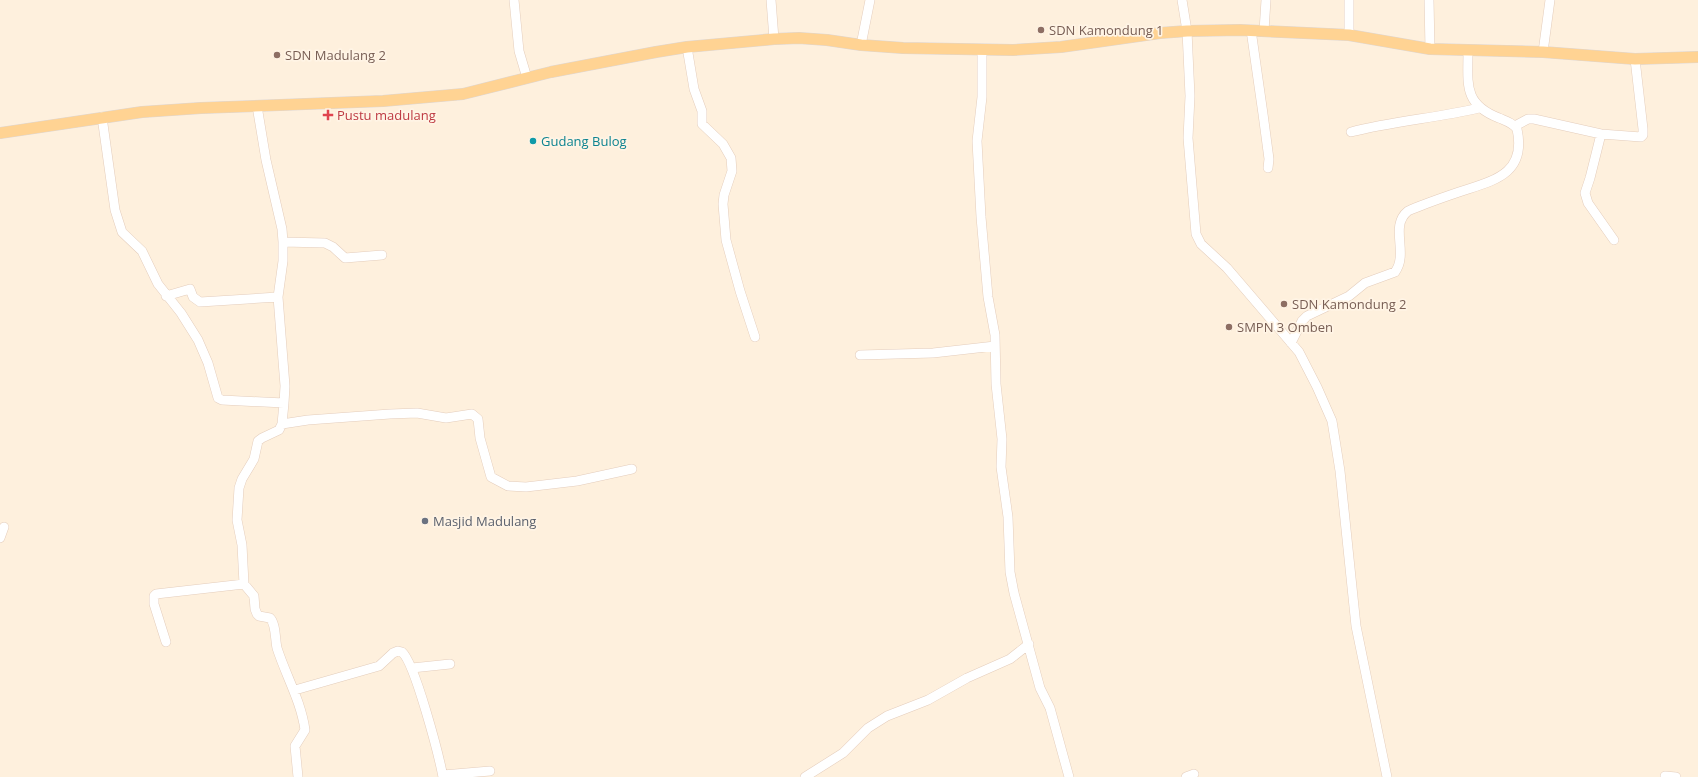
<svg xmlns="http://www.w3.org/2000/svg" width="1698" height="777" font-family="'Open Sans',sans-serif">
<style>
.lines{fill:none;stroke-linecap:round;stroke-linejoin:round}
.minor-casing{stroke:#e4cdbc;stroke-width:10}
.major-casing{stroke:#ded6d2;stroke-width:12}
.minor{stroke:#fff;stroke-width:9}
.major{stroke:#ffd393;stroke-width:11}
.education-dot{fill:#8d6e63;stroke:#fff4e5;stroke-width:1.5}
.health-dot{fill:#e0444e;stroke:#fff4e5;stroke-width:1.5}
.culture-dot{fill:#0f9aa8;stroke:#fff4e5;stroke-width:1.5}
.worship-dot{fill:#6b7280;stroke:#fff4e5;stroke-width:1.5}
.labels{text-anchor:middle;stroke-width:3.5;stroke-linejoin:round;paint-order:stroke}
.education-label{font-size:13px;fill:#785e54;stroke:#fff4e5;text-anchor:start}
.health-label{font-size:13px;fill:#be3a42;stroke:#fff4e5;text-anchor:start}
.culture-label{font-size:13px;fill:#0d838f;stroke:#fff4e5;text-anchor:start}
.worship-label{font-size:13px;fill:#5b616d;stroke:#fff4e5;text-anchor:start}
</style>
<rect width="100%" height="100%" fill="#fef0dd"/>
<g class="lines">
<defs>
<path id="minor" d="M514,0L519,51L527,78
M771,0L774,39
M1182,0L1187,31L1190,96L1188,138L1196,234L1201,244L1227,268L1299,352L1317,387L1332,421L1340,471L1356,626L1387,777
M1349,0V35
M1429,0L1430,49
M1251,30L1263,114L1269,159L1268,168
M1264,31L1266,0
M861,45L870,0
M687,47L694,89L702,111V124L723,144L731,158L732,171L724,195L723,204L726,240L740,291L755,337
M982,50V97L977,141L981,217L988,297L995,335L996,384L1002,439L1001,467L1008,517L1010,572L1014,593L1040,688L1050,708L1069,777
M1543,52L1550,0
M257,106L266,160L282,229L283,242V261L278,297L285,386L284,403L282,424L279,430L262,438L258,441L254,459L242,479L239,488L237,520L242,545L244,584L254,596L255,609L257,614L259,616L270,618C276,624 275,639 277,648C286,676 301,701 305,730L295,746L298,777
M102,117L115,210L122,232L142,251L158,284L181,313L198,340L208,363L218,398L222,400L284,403
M1515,126L1528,119H1534L1601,134L1641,137L1643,135V129L1635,59
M1351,132C1394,121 1437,118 1479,108
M1601,134L1590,178L1585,193L1588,203L1614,240
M283,242L325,243L333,247L345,258L382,255
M166,296L190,289L193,297L200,302L278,297
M1291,343L1302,321L1307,316L1349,296L1365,283L1395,272C1409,253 1389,226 1408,211C1424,204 1442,198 1459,192C1492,181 1527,175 1517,129C1513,123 1506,121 1499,118C1463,104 1468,84 1468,51
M860,355L933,353L995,346
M282,424L308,420L390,414L417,413L446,418L472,414L478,419L480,438L491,477L508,486L526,487L577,481L632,469
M0,538L4,527
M166,642L154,604V596L156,594L244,584
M412,668L450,664
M295,690L379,666L393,653L398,651L402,652C415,663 439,756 443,777
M443,775L490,771
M1665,776L1676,777
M805,777L843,753L868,728L887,716L928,700L967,678L1010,659L1029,644
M1186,777L1194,774"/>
<path id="major" d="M0,133L142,112L201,108L383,101L463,94L551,72L656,52L687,47L774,39L799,38L827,40L861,45L903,48L1013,50L1061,47L1160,33L1187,31L1240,30L1349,35L1430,49L1543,52L1635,59L1698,57"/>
</defs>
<use href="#minor" class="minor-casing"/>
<use href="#major" class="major-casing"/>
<use href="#minor" class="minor"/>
<use href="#major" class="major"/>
</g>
<g class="education-dot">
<circle cx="1041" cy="30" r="4"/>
<circle cx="277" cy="55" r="4"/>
<circle cx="1284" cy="304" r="4"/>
<circle cx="1229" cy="327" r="4"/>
</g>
<path class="health-dot" d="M326 109h4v4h4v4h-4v4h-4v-4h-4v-4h4z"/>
<circle class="culture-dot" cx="533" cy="141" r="4"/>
<circle class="worship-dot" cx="425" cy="521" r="4"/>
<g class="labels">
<g class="education-label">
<text x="1049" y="35">SDN Kamondung 1</text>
<text x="285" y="60">SDN Madulang 2</text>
<text x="1292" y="309">SDN Kamondung 2</text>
<text x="1237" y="332">SMPN 3 Omben</text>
</g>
<g class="health-label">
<text x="337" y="120">Pustu madulang</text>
</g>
<g class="culture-label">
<text x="541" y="146">Gudang Bulog</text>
</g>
<g class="worship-label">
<text x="433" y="526">Masjid Madulang</text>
</g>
</g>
</svg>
